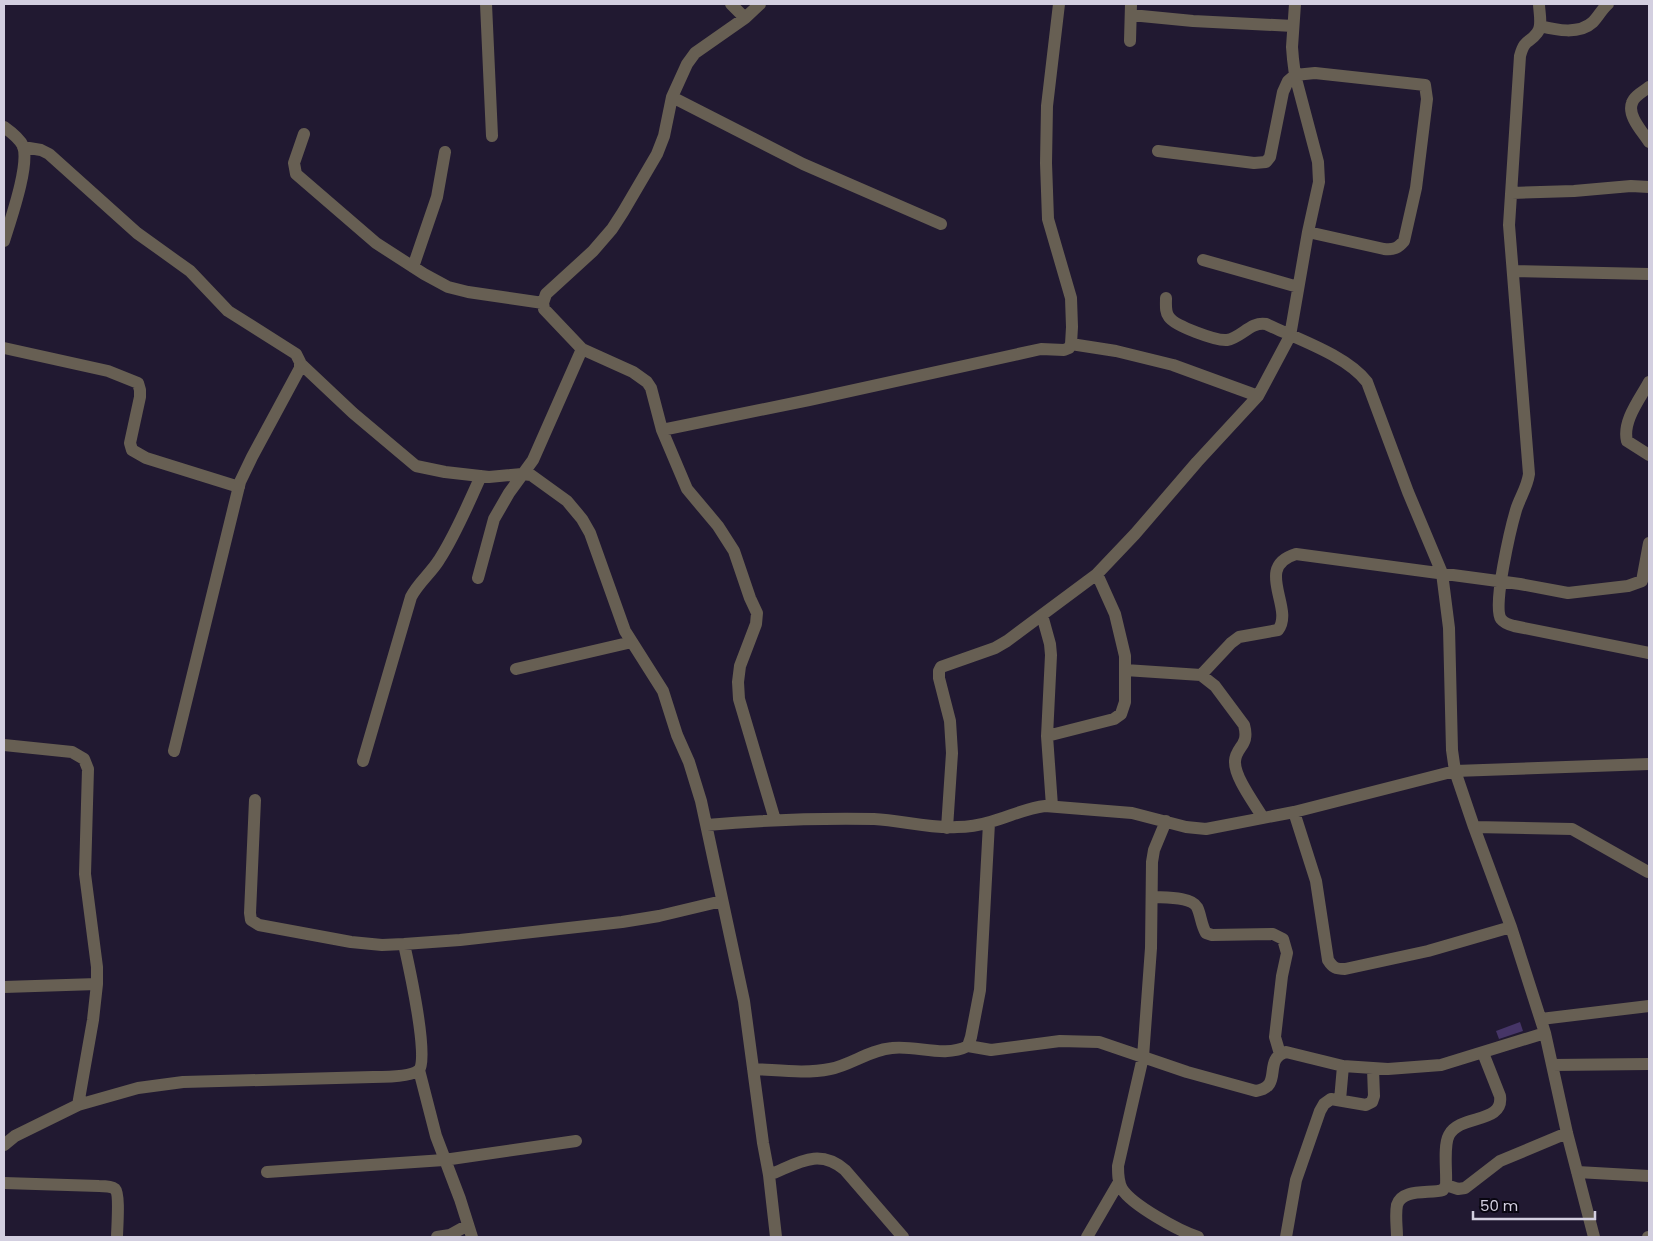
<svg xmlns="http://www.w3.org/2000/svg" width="1653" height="1241" font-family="Poppins,sans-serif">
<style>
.building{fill:#463567}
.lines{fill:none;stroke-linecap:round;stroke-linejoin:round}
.minor{stroke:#675f53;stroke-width:12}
</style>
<rect width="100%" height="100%" fill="#211931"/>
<path class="building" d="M1520,1022L1523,1031L1499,1039L1496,1031Z"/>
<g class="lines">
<path class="minor" d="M486,4L492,136
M731,4L745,18
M760,4L745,18L695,53L687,64L672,97L664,136L657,154L623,212L612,229L593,251L546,294L543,303L544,309L582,349L633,372L647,382L651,388L662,430L687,489L718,526L734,551L750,598L757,613L756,624L740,666L738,682L739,699L775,820
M1539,4C1539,12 1543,26 1537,33C1529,44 1525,38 1520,56L1509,225L1529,474C1527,488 1520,497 1516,510C1511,527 1492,607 1501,619C1504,623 1510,625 1514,626L1649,653
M1131,15L1193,21L1293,26
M1540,26C1556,30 1579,35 1593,22C1598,17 1602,9 1608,4
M1130,41L1131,4
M1649,87C1644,91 1634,96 1632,103C1627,116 1643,132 1649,142
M672,97L803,164L941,224
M4,127C11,132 20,139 23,146C30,165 10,221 4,241
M304,134L294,163L296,174L376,243L424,274L448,287L468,292L543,303
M23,147L41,150L49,154L137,233L190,271L228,311L296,354L300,362V368L252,457L240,482L174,751
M1158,151L1254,163L1266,162L1270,157L1283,92L1288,81L1295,75L1315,73L1425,85L1427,99L1416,188L1404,241C1398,248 1394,250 1384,249L1308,232
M1512,193L1574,191L1631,186L1649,187
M1203,260L1298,287
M413,267L437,197L445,152
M1513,271L1649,274
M1166,298C1166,305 1165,312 1169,317C1175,326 1216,341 1227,340C1241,338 1251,321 1266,324C1297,339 1346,355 1367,382L1408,492L1442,573L1449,628L1452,750L1455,771L1474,827L1511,927L1545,1033L1567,1133L1594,1237
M1071,344L1116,351L1173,365L1258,396
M4,348L108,371L138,383L140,390V397L130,443L132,450L146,458L239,487
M301,364L353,413L416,466L445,472L489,477L522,474L531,475L567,501L582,519L590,533L625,631L663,691L677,735L689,762L701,801L744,1001L763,1143L769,1175L776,1237
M1649,382C1640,399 1622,421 1627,441L1649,455
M662,430L809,400L1041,349L1064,350L1069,348L1071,344L1072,327L1071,298L1048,219L1046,163L1047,106L1059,4
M478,578L494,519L509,493L533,460L582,349
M1042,615L1050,644L1051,655L1047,736L1052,806
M516,669L632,642
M1125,670L1201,675L1215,686L1244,725C1250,746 1236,746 1235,761C1234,777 1255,804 1263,818
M1201,675L1231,643L1239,637L1278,630C1295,608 1253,567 1296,554L1520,584L1568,593L1628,586L1642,581L1649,543
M1047,736L1114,719L1121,714L1125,702V656L1115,614L1097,574L1135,534L1197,462L1258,396L1290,336L1308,232L1319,182L1318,162L1295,75L1293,59L1292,47L1295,4
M4,745L72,752L84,759L88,769L85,874L97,967V984L93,1020L78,1105
M363,761L411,597C418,583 431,573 439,560C456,534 468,504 481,476
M255,800L250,913L251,920L259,925L351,942L382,945L404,944L460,940L622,922L659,916L722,901
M1294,812L1316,881L1328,960C1333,968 1336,969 1345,969L1428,951L1511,927
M1166,821L1154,850L1152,862L1151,948L1143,1057L1118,1166C1118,1174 1118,1182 1122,1189C1132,1205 1179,1231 1198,1237
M707,825C762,820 818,818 874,819C901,820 929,829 957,827C968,827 980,825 990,822C1009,817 1026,808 1045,806L1132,813L1186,827L1206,829L1294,812L1455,771L1649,764
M1474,827L1572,829L1648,872
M947,828L952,753L950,721L939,678V671L941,667L995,648L1007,641L1097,574
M1152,897C1163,898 1191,896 1197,907C1201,915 1201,925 1206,933L1212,935L1273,934L1283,939L1287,953L1282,976L1275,1037L1280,1054
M4,987L97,984
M1541,1019L1649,1006
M968,1046L991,1050L1060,1041L1099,1042L1187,1072L1256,1091C1284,1087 1262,1059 1286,1052L1343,1066L1388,1069L1441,1065L1545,1033
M1552,1065L1649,1064
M753,1069C778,1070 805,1074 830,1069C851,1065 869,1050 892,1048C917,1045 944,1058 968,1046L971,1037L980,990L989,823
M419,1070L436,1136L460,1199L472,1237
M1340,1100L1343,1066
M4,1145L15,1136L78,1105L138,1088L183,1082L373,1077C383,1077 412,1077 419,1070C430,1060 408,962 404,944
M267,1172L444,1160L576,1141
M1577,1172L1649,1176
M769,1175C797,1164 818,1147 845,1170L903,1237
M4,1183L99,1186C104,1186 111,1186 115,1189C120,1194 117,1229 117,1237
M1446,1185L1458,1189L1465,1188L1500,1161L1567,1133
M437,1237L450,1235L468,1225
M1087,1237L1119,1182
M1286,1237L1296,1180L1320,1111L1324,1104L1331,1099L1366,1105L1372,1102L1374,1096L1373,1069
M1397,1237C1397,1227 1395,1215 1397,1205C1402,1188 1430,1194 1443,1190L1446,1185C1447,1172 1443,1146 1449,1135C1460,1114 1504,1124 1500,1096L1483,1053
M1648,1237H1649"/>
</g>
<rect width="1653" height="1241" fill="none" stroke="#d3cfe0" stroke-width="10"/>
<path d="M1473 1211v8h122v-8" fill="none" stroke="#d3cfe0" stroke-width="2.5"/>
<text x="1480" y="1211" font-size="15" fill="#d3cfe0" stroke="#090611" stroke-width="4" paint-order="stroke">50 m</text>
</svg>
